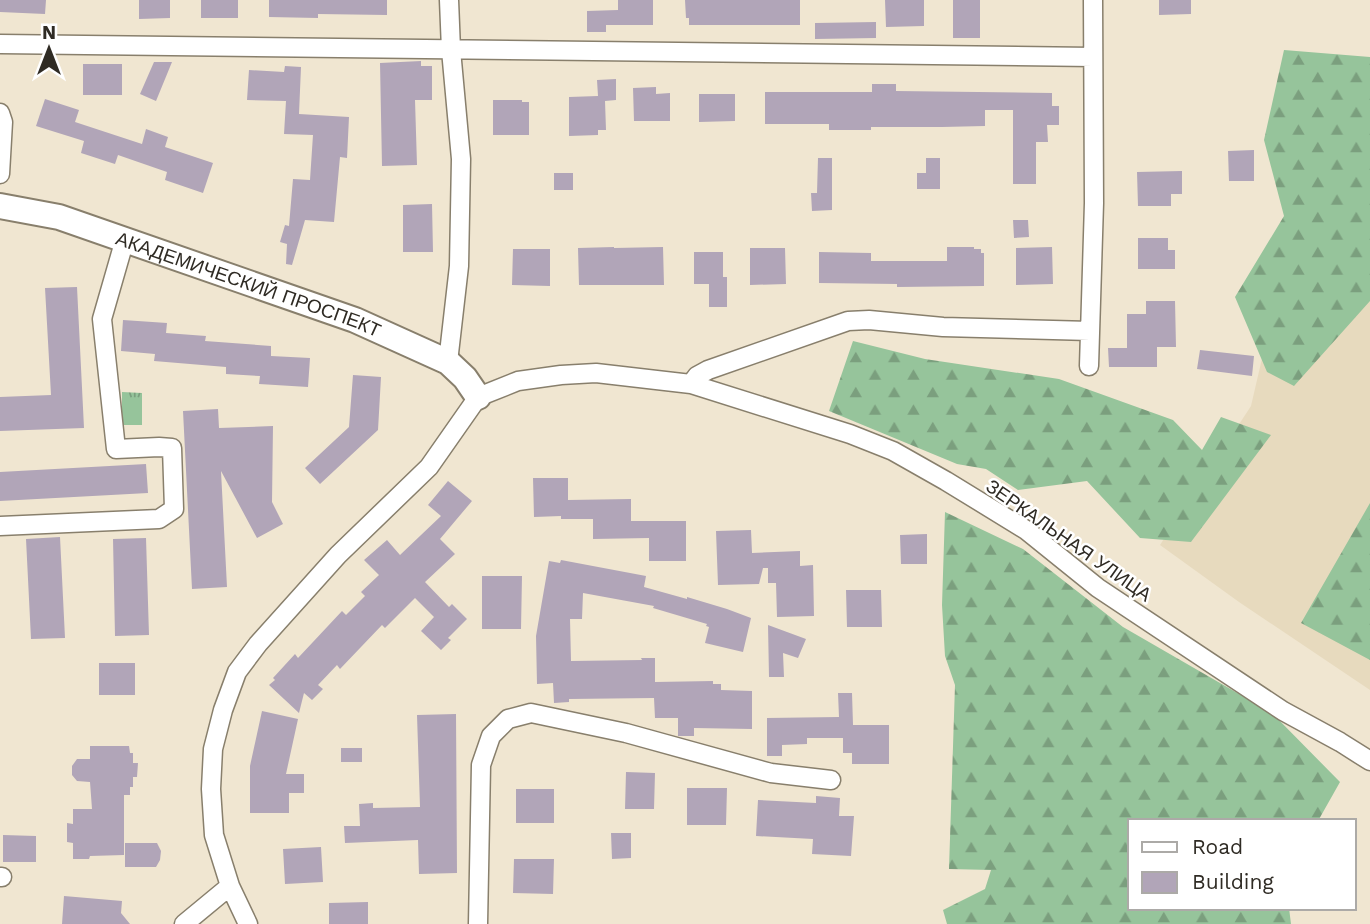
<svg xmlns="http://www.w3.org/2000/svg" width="1370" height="924" font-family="'Work Sans',sans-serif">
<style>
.built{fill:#e7dabe}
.forest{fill:url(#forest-firs)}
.park{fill:url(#park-tufts)}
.building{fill:#b1a5b8}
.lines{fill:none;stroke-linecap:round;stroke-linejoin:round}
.street-casing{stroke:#887f6c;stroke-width:21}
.secondary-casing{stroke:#887f6c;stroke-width:28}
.street{stroke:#fff;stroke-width:18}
.secondary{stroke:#fff;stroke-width:24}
.labels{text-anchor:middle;stroke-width:5;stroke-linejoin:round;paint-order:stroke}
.street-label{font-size:19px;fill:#2f2b24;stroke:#fff}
</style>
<defs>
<pattern id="forest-firs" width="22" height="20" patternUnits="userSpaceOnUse" patternTransform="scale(1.75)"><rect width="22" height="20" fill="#96c49b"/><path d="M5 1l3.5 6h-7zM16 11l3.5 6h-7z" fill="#7b9f7e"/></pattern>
<pattern id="park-tufts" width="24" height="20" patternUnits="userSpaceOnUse" patternTransform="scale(1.75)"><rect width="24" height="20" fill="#96c49b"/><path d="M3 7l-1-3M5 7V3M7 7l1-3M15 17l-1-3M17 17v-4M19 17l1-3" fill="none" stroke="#7b9f7e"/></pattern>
</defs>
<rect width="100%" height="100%" fill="#f0e6d1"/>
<path class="built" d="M1307,164L1370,165V690L1239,602L1160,545L1251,406Z"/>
<path class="forest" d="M1284,50L1370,57V301L1294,386L1267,372L1235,297L1284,216L1264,140Z
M853,341L925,359L1059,379L1173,420L1202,450L1221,417L1271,435L1191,542L1140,538L1087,481L1018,490L986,469L957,464L829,411Z
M1370,503V660L1301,623Z
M945,512L1023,549L1123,627L1272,713L1340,782L1318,821H1130V908H1289L1291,924H947L943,910L985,889L991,870L949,869L955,685L945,656L942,605Z"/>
<path class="park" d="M122,392L142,393V425H122Z"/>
<path class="building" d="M0,0H46L45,14L0,12Z
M139,0H170V18L139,19Z
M201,0H238V18H201Z
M269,0H387V15L318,14V18L269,17Z
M618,0H653V25H606V32H587V11L618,10Z
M685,0H800V25H689V18H686Z
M885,0H924V26L886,27Z
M953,0H980V38H953Z
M1159,0H1191V14L1159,15Z
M876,22V38L815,39V23Z
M421,61V66H432V100H415L417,165L382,166L380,63Z
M154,62H172L156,101L140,94Z
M83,64H122V95H83Z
M285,66L301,67L299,114L349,117L347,158L340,157L334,222L305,220L292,265L286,264L287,244L280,242L285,225L289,226L293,179L310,180L313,135L284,134L286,101L247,100L249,70L284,72Z
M616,79V100L605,101L606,130H598V135L569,136V97L598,96L597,80Z
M872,84H896V91L1052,93V106H1059V125H1047L1048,142H1036V184H1013V110H985V126L942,127H871V130H829V124H765V92H872Z
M656,87V94L670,93V121H634L633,88Z
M699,94H735V121L699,122Z
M45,99L79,110L75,122L142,144L146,129L168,137L165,147L213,163L203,193L165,180L167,172L118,155L115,164L81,153L84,141L36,126Z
M493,100H522V102H529V135H493Z
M1254,150V181H1229L1228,151Z
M818,158H832V210L812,211L811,193H817Z
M926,158H940V189H917V173H926Z
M1182,171V194H1171V206H1138L1137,172Z
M554,173H573V190H554Z
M432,204L433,252H403V205Z
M1013,220H1028L1029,237L1014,238Z
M1138,238H1168V250H1175V269H1138Z
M614,247V248L663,247L664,285H579L578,248Z
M947,247H974V249H981V253H984V286L897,287V284L819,283V252L871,253V261H947Z
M1052,247L1053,284L1016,285V248Z
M750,248H785L786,284L750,285Z
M513,249H550V286L512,285Z
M694,252H723V277H727V307H709V284H694Z
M77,287L84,428L0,431V397L51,395L45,288Z
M1146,301H1175L1176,347H1157V367H1109L1108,348H1127V314H1146Z
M123,320L167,323L166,333L206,336L205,341L271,346V356L310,358L308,387L259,384L260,376L226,374V367L154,361L155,354L121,351Z
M1200,350L1254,356L1252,376L1197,369Z
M353,375L381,377L378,430L320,484L305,468L349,427Z
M218,409L219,428L273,426L272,502L283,524L257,538L221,471L227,587L192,589L183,411Z
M146,464L148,493L0,501V472Z
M533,478H568V500L631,499V521H686V561H649V538L593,539V519H561V516L534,517Z
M448,481L472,501L440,539L455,554L425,582L449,607L452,604L467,619L448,638L451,640L441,650L421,631L434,617L415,598L385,628L382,625L340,669L337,665L318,685L323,689L312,700L304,693L299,713L269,685L275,680L273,678L295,654L298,658L342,611L346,615L365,596L361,592L379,575L364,560L387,540L400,555L441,516L428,505Z
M751,530L752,553L800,551V566L813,565L814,616L777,617L776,583H768V568H763L759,584L718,585L716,531Z
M927,534V564H901L900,535Z
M60,537L65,638L31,639L26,539Z
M146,538L149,635L115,636L113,539Z
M561,560L646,576L644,587L687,599V597L727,609L751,618L743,652L705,643L709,627L706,626L707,624L653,608L654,606L583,593L582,619H570L571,661L642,660L641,658H655V682L713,681V684H721V690L752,691V729L694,728V736H678V718H655L654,698L569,699V702L554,703L553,683L537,684L536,636L549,561L560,563Z
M482,576H522L521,629H482Z
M846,590H881L882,627H847Z
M768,625L806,639L798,658L783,653L784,677H769Z
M99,663H135V695H99Z
M838,693H852L853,725H889V764H852V753H843V738H807V744L782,745V756H767V718L839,717Z
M262,711L298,719L286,774H304V793H289V813H250V766Z
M456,714L457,873L419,874L418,840L345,843L344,826H360L359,804L373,803V808L420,807L417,715Z
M90,746H129L130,753H133V763H138L137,777H133V787H130V795H124V855L90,856L89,859H73V843L67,842V823L73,824V809H92L90,782L77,781L72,775V766L77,759H90Z
M341,748H362V762H341Z
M626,772L655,773L654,809H625Z
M687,788H727L726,825H687Z
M516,789H554V823H516Z
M816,796L840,798L839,816H854L851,856L812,854L813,839L756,836L758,800L816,803Z
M611,833H631V858L612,859Z
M3,835L36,836V862H3Z
M125,843H157L161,851L160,860L156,867H125Z
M321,847L323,882L285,884L283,849Z
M514,859H554L553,894L513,893Z
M64,896L122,901L121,913L130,924H62Z
M368,902V924H329V903Z"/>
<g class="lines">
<defs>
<path id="street" d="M0,44L1093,57
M0,113L3,122L0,174
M448,362L459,266L461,159L451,50L449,0
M1089,366L1094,203L1093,0
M691,384L697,376L708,370L848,321L869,320L943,327L1090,331
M0,526L159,519L174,509L172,448L159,447L116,449L102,319L125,239
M0,877H2
M184,924L230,886
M248,924L230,886L214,835L211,789L213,749L223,710L237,672L258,644L338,555L429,467L478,397L518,381L561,375L596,373L691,384L850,434L893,451L946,481L1026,530L1098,588L1283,711L1340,742L1370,761
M478,924L481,765L491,736L508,719L531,713L626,733L771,773L831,780"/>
<g id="secondary">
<path id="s1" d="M0,206L59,217L355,320L448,362L465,378L478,397"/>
</g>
</defs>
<use href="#street" class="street-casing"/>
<use href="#secondary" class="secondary-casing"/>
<use href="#street" class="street"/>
<use href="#secondary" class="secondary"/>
</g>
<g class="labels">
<g class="street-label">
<text dy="7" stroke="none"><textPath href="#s1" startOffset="261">АКАДЕМИЧЕСКИЙ ПРОСПЕКТ</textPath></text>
<text transform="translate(1069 540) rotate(35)" y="7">ЗЕРКАЛЬНАЯ УЛИЦА</text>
</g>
</g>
<rect x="1128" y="819" width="228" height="91" fill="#ffffff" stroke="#acaaa7" stroke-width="2"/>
<rect x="1142" y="842" width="35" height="10" fill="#ffffff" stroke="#acaaa7" stroke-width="2"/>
<text x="1192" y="854" font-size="21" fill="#2f2b24">Road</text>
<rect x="1142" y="872" width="35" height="21" fill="#b1a5b8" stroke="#acaaa7" stroke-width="2"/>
<text x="1192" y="889" font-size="21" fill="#2f2b24">Building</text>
<g transform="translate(49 49)" stroke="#ffffff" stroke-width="5" paint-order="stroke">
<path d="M0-5L12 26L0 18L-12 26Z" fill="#2f2b24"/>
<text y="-10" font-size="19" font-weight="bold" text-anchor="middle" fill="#2f2b24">N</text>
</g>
</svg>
